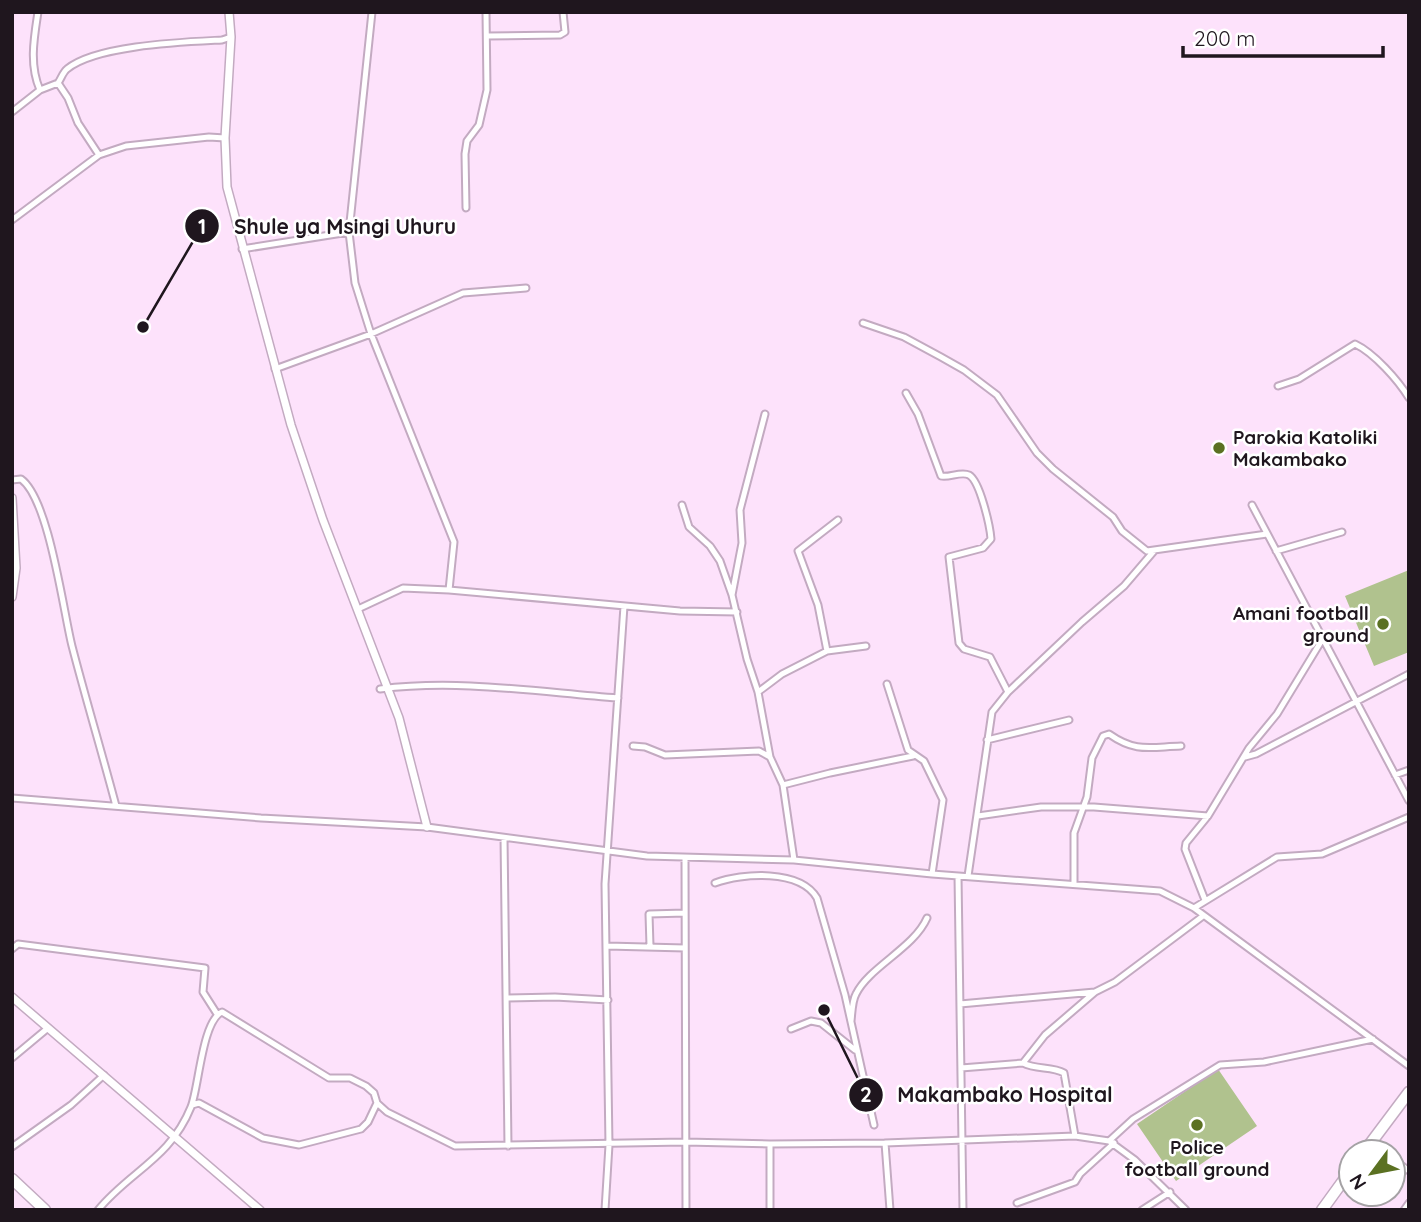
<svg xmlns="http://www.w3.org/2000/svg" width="1421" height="1222" font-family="Quicksand,sans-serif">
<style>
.green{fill:#b0c28e}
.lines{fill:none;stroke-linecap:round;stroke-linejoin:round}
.street-casing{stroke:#c3aac1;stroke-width:9}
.secondary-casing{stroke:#c3aac1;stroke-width:10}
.highway-casing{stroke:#c3aac1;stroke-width:13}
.street{stroke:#fff;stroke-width:5}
.secondary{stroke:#fff;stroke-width:7}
.highway{stroke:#fff;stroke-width:10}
.poi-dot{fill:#5b7122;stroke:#fff;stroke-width:2.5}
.labels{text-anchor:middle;stroke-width:5;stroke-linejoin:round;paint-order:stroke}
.poi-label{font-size:19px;font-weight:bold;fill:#1f161e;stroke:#fff;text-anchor:start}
.leader{fill:none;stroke:#1f161e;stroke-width:2.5}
.callout-dot{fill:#1f161e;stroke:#fff;stroke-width:2.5}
.mark-label{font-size:21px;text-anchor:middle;font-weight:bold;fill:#fff}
.callout-label{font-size:21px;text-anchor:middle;font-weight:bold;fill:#1f161e;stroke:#fff;stroke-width:5;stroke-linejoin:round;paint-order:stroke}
</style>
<rect width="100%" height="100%" fill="#fde2fb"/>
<path class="green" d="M1409,570V652L1374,666L1345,596Z
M1218,1069L1257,1126L1176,1181L1137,1124Z"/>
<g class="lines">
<defs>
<path id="street" d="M38,12C34,38 29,65 40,90
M372,12L349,232L355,283L371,334L454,542L449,590
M488,36L560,35L565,32L563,12
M58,83L68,98L78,123L99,155
M12,112L40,90L58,83C61,79 63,72 67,69C96,45 184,42 222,40L231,37
M466,208L465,154L467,141L479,125L487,90L486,12
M12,220L99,155L126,146L209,137L225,138
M242,249L349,232
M863,323L904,337L941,357L964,370L997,395L1037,453L1053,469L1113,517L1122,531L1147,551L1267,534
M275,369L371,334L463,293L526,288
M1278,386L1299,379L1355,344C1374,353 1398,380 1409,398
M906,393L918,414L941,476C949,478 961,471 969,475C980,481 990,526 991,539L983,548L949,557L959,643L964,649L990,657L1008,692
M765,414L740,510L742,543L732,595L747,659L758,692L770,757L783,785L794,860
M12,480L21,479C49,499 63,610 72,646C86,700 102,753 116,806
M682,505L689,527L710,546L720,561L732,595
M1252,505L1409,801
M1276,551L1342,532
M358,609L403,588L449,590L680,611L737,612
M827,651L818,605L798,551L838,520
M887,684L908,750L924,761L943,800L932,874
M380,689C459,679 538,692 618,698
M758,692L782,674L827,651L866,646
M987,740L1069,720
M633,746L645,747L665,755L759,751L770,757
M1245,757L1256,754L1409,674
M1395,775L1409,770
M783,785L830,773L913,756
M12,798L261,818L427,827L647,856L794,860L932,874L1160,891L1194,908L1409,1066
M978,816L1041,807H1094L1208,816
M504,838L508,1146
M685,859L686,1210
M958,876L963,1210
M968,876L992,712L1008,692L1082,622L1124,586L1154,551
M715,883C742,873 800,869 817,898L845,995L874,1125
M1074,884V833L1087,797L1092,758L1103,736L1109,734C1136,753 1150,747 1181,746
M1205,900L1185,849L1186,843L1208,816L1249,748L1277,714L1322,640
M1194,908L1277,857L1322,854L1409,817
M607,946L685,948
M650,946L649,914L685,913
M12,949L18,944L205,968L203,992L217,1014
M506,998L555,997L608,1000
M960,1004L1095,992L1115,982L1203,916
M851,1021C852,1013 852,1001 856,994C869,967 914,948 927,918
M791,1029L811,1021L821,1023L855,1050
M12,1058L48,1028
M1023,1063C1036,1070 1052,1066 1064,1073L1075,1136
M961,1068L1023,1063L1045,1035L1095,992
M192,1105L199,1103L263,1138L299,1145L361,1129L368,1122L377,1103
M1109,1141L1133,1119L1220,1065L1264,1062L1373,1039
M1372,1142L1385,1152
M885,1143L890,1210
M770,1144V1210
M12,1147L71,1105L104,1075
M1393,1159L1409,1171
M1017,1203L1075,1182L1080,1174L1114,1143
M98,1210C130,1171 170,1159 191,1107C199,1087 202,1021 222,1012L329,1078H350L366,1086L374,1093L377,1103L387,1112L455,1146L685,1142L770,1144L885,1143L1075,1136L1109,1141L1135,1160L1186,1210
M605,1210L609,1145L605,884L624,606
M1142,1210L1170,1192
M1404,1210L1409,1203"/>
<path id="secondary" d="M229,12L231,37L225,138L227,187L291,425L323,520L399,718L427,827
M12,498L16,568L12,597
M12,997L260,1210"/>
<path id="highway" d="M1364,1152L1409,1092
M12,1179L45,1210
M1322,1210L1351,1170"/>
</defs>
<use href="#street" class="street-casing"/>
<use href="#secondary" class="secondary-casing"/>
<use href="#highway" class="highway-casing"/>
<use href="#street" class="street"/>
<use href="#secondary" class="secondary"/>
<use href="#highway" class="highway"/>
</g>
<g class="poi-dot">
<circle cx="1219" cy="448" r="7"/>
<circle cx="1383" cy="624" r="7"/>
<circle cx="1197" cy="1125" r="7"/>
</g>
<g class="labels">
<g class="poi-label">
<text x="1233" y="444">Parokia Katoliki<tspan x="1233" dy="22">Makambako</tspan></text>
<text x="1369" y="620" text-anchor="end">Amani football<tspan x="1369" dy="22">ground</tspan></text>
<text x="1197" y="1154" text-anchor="middle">Police<tspan x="1197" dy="22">football ground</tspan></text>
</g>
</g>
<path class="leader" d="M143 327L202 226M824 1010L866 1095"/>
<g class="callout-dot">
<circle cx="143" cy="327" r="7"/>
<circle cx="824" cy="1010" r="7"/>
<circle cx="202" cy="226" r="18"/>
<circle cx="866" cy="1095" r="18"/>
</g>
<g class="mark-label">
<text x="202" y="234">1</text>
<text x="866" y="1102">2</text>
</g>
<g class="callout-label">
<text x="345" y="234">Shule ya Msingi Uhuru</text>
<text x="1005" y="1102">Makambako Hospital</text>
</g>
<rect width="1421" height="1222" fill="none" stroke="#1f161e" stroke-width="28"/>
<g transform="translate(1372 1173) rotate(238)"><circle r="33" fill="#ffffff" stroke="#a5a2a5" stroke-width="2"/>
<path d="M0-5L12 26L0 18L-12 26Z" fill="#5b7122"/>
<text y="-10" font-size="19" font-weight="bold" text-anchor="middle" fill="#1f161e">N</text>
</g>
<path d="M1183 46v10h200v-10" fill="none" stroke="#1f161e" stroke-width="3.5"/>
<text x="1194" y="46" font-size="21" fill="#1f161e" stroke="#ffffff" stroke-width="5" paint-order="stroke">200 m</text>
</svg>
